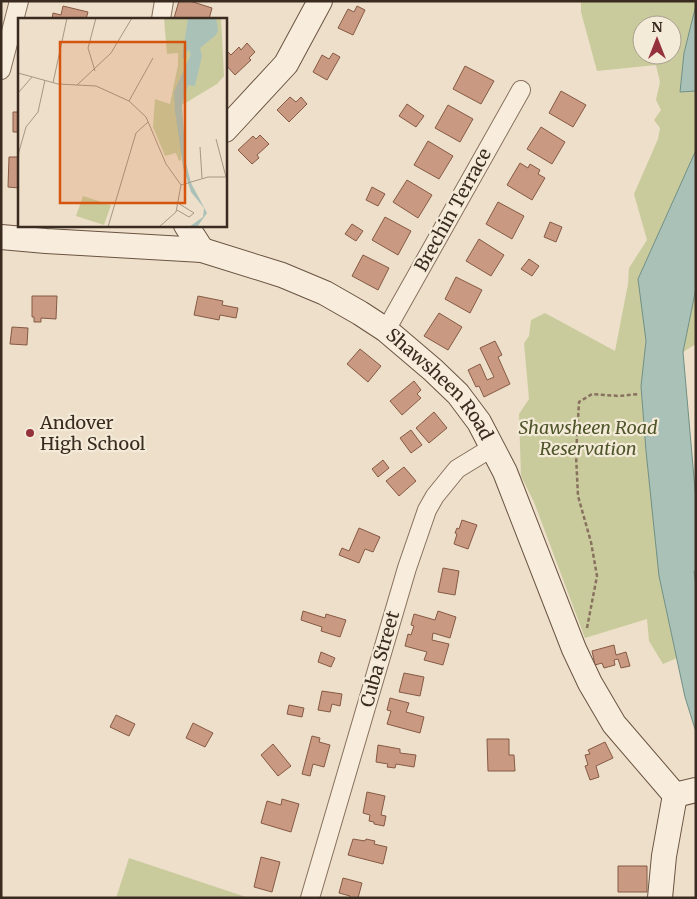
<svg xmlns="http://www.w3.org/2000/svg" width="697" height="899" font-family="Merriweather,serif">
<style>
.green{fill:#c9cb9d;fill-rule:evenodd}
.water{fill:#aac1b8;stroke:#709085}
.building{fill:#c99981;stroke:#865a45}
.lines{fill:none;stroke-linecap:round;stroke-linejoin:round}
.minor-casing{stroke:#88715e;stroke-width:20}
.secondary-casing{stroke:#6a5341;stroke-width:26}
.path{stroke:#88715e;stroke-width:2.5;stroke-dasharray:4 2.5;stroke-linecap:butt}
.minor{stroke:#f8eddc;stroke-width:18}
.secondary{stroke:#f8eddc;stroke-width:24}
.poi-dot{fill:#95313a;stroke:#f4ead8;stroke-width:2}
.labels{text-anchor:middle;stroke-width:4.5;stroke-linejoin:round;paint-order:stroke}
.street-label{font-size:18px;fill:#3a2b21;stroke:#f4ead8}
.poi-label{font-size:18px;fill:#3a2b21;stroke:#f4ead8;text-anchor:start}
.park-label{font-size:18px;font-style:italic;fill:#4d5529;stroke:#f4ead8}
.inset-road{fill:none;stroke:#a59786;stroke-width:1}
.view{fill:#d7540e;fill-opacity:0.15;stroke:#d7540e;stroke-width:2.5}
.inset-edge{fill:none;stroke:#3a2b21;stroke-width:2.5}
</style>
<rect width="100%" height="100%" fill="#eddfc9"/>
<path class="green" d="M581,1H696V181L675,222L667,614L677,658L663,664L649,641L647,619L585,638L534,502L521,476L519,414L529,399L524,343L529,336L531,320L545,313L615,351L628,284L629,268L647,240L634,194L658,139L660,128L654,120L661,110L656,100L660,82L656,65L597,71L581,12ZM642,25H672V55H642Z
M696,288V344L683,352Z
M129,858L249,898H116Z"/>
<path class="water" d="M696,5V91L680,92L684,53Z
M696,150V288L683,352L696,501V571H694L696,587V732L685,697L659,576L646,451L641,386L646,341L638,279Z"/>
<path class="building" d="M179,1H190L212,8L209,19L174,18Z
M63,6L88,12L86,19H52L53,13L61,15Z
M357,6L365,10L353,35L338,28L348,9L354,12Z
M247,43L255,52L249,58L251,60L235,75L225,64V49L231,55L239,47L241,50Z
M333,53L340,57L327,80L313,72L322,55L329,59Z
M465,66L494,81L481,104L453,89Z
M561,91L586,105L573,127L549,113Z
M290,97L296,102L301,97L307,104L289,122L277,110Z
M407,104L424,116L416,127L399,116Z
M448,105L473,119L460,142L435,128Z
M13,112H19V132H13Z
M541,127L565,142L552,164L527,149Z
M260,135L269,144L257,155L259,158L252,164L238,150L253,136L256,139Z
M428,141L453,156L439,179L414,165Z
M9,157H19V188L8,187Z
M520,163L528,168L530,164L540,170L538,174L545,178L532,200L507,185Z
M407,180L432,195L418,218L393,202Z
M372,187L385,194L378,206L366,200Z
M498,202L524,216L512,239L486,224Z
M385,217L411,231L398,255L372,240Z
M550,222L562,227L556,242L544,237Z
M352,224L363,231L356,241L345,234Z
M479,239L504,255L491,276L466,261Z
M363,255L389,268L378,290L352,276Z
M529,259L539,266L532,276L521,269Z
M456,277L482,290L470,313L445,299Z
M32,296H57L56,319L41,318V322H34V317H32Z
M198,296L223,301L222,305L238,308L236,318L220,315L219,320L194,315Z
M439,313L462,327L448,350L424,336Z
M12,327L28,328L27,345L10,344Z
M495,341L502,355L498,357L510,384L484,397L479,386L476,387L468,370L480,364L487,380L494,377L480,348Z
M360,349L381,366L368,382L347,364Z
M414,381L421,390L417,394L421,398L402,415L390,401Z
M434,412L447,428L429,443L416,428Z
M411,430L422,445L411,453L400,438Z
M383,460L389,468L378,477L372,469Z
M404,467L416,481L399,496L386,481Z
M462,520L477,525L468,549L454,544L457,534L455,533L457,528L459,529Z
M359,528L380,537L373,552L365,549L359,563L339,555L342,548L349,551Z
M443,568L459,571L455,595L438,592Z
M303,611L325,618L326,614L346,620L340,637L321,631L322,627L301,620Z
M438,611L456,617L450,638L433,633L432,640L449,644L443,665L424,660L427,652L405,646L408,634L411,635L414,626L411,625L414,614L435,620Z
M614,645L616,655L626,652L630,666L621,668L618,659L614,660L615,665L604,668L602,663L595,665L592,651Z
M321,652L335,658L331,667L318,662Z
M404,673L424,677L420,696L399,692Z
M322,691L342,694L340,706L332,704L330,712L318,710Z
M390,698L409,703L406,712L424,717L420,733L387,724L391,711L387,710Z
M289,705L304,708L302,717L287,714Z
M116,715L135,724L129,736L110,727Z
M193,723L213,733L205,747L186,738Z
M312,736L320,738L319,742L330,745L324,767L313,764L310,776L302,774Z
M487,739H509V755H514L515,771H488Z
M605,742L613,758L596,766L599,777L590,780L585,766L588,765L585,755L590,754L588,750Z
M273,744L291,766L278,776L261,755Z
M378,745L400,749V753L416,755L414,767L396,764L395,768L387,767L388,764L376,762Z
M367,792L385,796L381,815L386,816L384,826L374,824V822L369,821L370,815L363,813Z
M282,799L299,804L291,832L261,823L267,801L281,805Z
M353,839L365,841L366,839L375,841L374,844L387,847L383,864L348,855Z
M261,857L280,862L272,892L254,887Z
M618,866H647V892H618Z
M343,878L362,883L358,898H350V896L339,893Z"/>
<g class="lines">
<defs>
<path id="minor" d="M161,19L164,1
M1,70L19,1
M386,330L521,90
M310,898L407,568L427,510L435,496L457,469L493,447"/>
<g id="secondary">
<path d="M225,130L286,64L320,1"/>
<path d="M186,225L202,250"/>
<path id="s1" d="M1,237L46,241L202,250L282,275L325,293L360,313L386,330L433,370L458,394L479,422L505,472L574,649L590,683L614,724L675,795"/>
<path d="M675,795L696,790"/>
<path d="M660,898L664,856L675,795"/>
</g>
</defs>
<use href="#minor" class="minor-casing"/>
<use href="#secondary" class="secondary-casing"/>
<path class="path" d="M587,628L597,576L591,542L578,496L576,455L579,402L592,394L619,396L639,394"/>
<use href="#minor" class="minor"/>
<use href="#secondary" class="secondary"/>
</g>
<circle class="poi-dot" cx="30" cy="433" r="5"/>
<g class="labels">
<g class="street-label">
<text transform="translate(453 210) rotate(-61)" y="6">Brechin Terrace</text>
<text dy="6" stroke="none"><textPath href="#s1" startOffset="480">Shawsheen Road</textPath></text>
<text transform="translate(380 659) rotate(-74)" y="6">Cuba Street</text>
</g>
<g class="poi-label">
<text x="40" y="429">Andover<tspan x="40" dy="21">High School</tspan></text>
</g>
<g class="park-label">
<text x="588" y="434">Shawsheen Road<tspan x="588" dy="21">Reservation</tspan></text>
</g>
</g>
<g transform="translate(18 18)">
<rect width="209" height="209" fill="#eddfc9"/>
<path d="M146,0H170L175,25L174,39L163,63V142L161,143L158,135L147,138L135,109L137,81L152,86L160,47V35L149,36ZM187,0H203L206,58L199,66L164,87ZM65,178L93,187L86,207L58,198Z" fill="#c9cb9d"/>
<path d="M170,0H198L200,12L198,17L182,30L184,38L177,68L170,67L164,87L168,145L173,165L189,195L179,209H171L185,199L186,190L173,174L165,149L157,93L156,74L173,36L170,31L167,40H164Z" fill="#aac1b8"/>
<path class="inset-road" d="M77,53L70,30L78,0M0,55L40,66L78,68L111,83L128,99L148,146L163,167M35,65L49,0M59,67L93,35L114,0M0,75L14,59M111,83L135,40M198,121L208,159M182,129L184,160M0,137L8,109L20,94L27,62M163,167L190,159H209M159,192L171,199L176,195L160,185M90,209L118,115L130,104M141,209L158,194L163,167"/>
<path class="view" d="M42,24H167V185H42Z"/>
<rect width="209" height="209" class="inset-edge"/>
</g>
<rect width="697" height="899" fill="none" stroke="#3a2b21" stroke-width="5"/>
<g transform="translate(657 40)"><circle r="24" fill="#f4ead8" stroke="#aa9e8f"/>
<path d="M0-4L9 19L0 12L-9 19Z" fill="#95313a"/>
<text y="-8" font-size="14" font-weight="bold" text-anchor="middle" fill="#3a2b21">N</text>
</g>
</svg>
